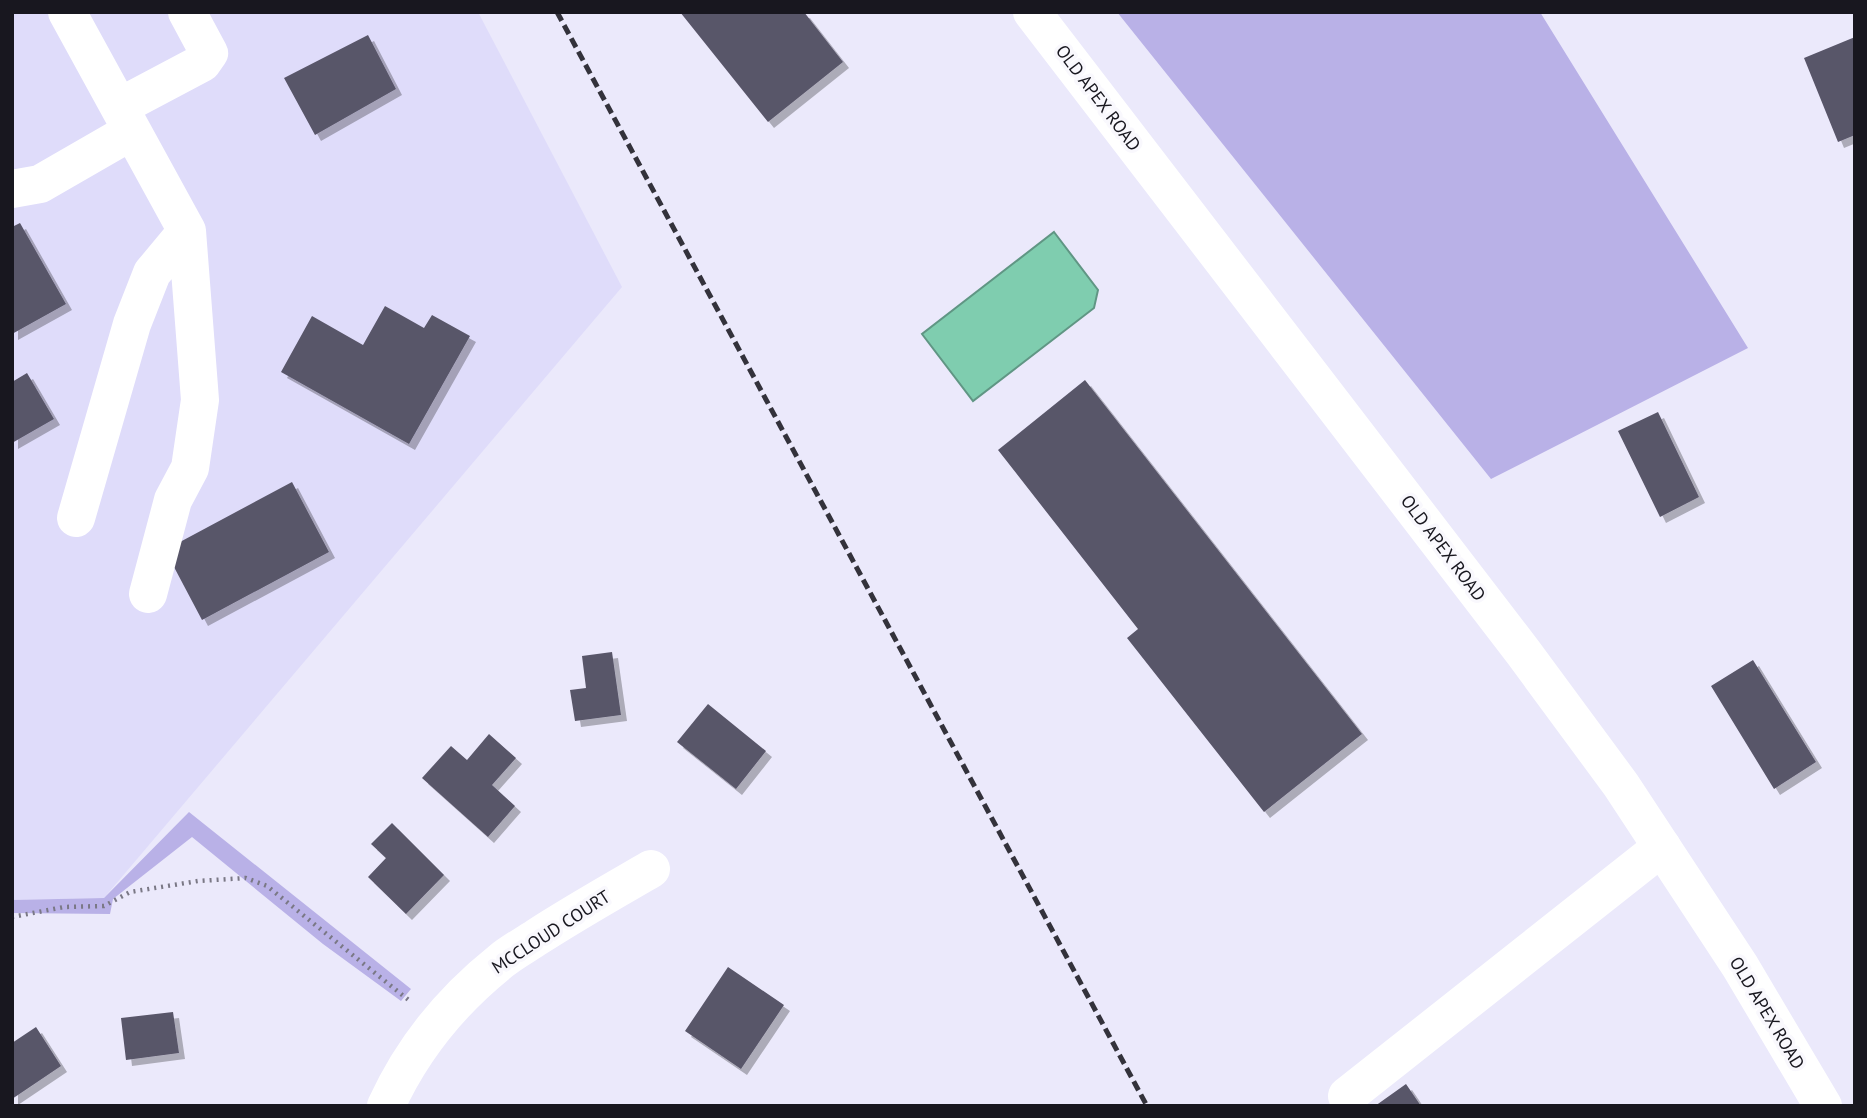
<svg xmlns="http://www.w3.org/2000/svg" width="1867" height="1118" font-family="'PT Sans',sans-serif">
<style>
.built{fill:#dfdcfa}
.green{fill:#b9b1e7}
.water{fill:#7fcdaf;stroke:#609684;stroke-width:2}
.building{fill:#595669;filter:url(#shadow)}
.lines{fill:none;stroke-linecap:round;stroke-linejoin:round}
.path{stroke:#7a7885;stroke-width:4.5;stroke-dasharray:2 5;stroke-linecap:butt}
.minor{stroke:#fff;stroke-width:38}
.major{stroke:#fff;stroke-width:38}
.rail{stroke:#33323b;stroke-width:5;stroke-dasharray:10 5;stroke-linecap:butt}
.labels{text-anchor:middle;stroke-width:7;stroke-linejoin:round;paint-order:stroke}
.street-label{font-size:18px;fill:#18171f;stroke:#f9f8fd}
</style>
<defs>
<filter id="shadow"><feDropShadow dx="6" dy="6" stdDeviation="0" flood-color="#0004"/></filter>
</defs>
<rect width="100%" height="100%" fill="#ebe9fb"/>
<path class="built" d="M12,12H478L622,287L104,898L12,900Z"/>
<path class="green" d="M1117,12H1540L1748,348L1491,479Z
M189,812L411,989L401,1001L323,944L192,837L113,899L110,914L12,913V900L104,898Z"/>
<path class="water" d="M1054,232L1098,290L1094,308L973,401L922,334Z"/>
<path class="building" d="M680,12H804L843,62L768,122Z
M368,35L396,89L315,135L284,78Z
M1855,37V135L1838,142L1804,58Z
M20,223L66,304L12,334V227Z
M385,306L424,328L432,315L470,336L409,444L281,372L312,316L363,345Z
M27,373L54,419L12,443V382Z
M1085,380L1362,734L1264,812L1127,638L1138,629L998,450Z
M1658,412L1699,497L1660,517L1618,431Z
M292,482L329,552L202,620L165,550Z
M612,652L621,715L575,721L570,690L586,688L582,656Z
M1753,660L1816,762L1774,789L1711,686Z
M708,704L766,751L736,789L677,742Z
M489,734L516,758L492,785L515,806L488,837L422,778L451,746L467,760Z
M392,823L444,875L406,914L368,877L386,858L371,844Z
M728,967L784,1005L741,1069L685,1031Z
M173,1012L179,1053L126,1060L121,1018Z
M36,1027L61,1066L12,1099V1043Z
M1406,1084L1421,1106H1375Z"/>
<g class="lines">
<path class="path" d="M12,917L64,907L104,906L130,892L198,881L246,878L267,886L411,1002"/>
<path class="minor" d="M67,12L187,231L200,400L190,468L173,500L148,594
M119,107L202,63L209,53L187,12
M12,189L40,184L132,131
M76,518L132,324L152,273L187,231
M1347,1096L1662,847
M386,1106C412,1049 452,1000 501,961C512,952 525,945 537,937C574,913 613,891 651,869"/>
<path class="major" d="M1032,12L1523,652L1621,785L1740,966L1823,1106"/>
<path class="rail" d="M557,12L1147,1106"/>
</g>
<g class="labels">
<g class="street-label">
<text transform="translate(1098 98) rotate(53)" y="6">OLD APEX ROAD</text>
<text transform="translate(1443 548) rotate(53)" y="6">OLD APEX ROAD</text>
<text transform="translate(551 932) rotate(-33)" y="6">MCCLOUD COURT</text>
<text transform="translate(1767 1013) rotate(59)" y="6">OLD APEX ROAD</text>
</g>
</g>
<rect width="1867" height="1118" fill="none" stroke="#18171f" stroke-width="28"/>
</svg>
